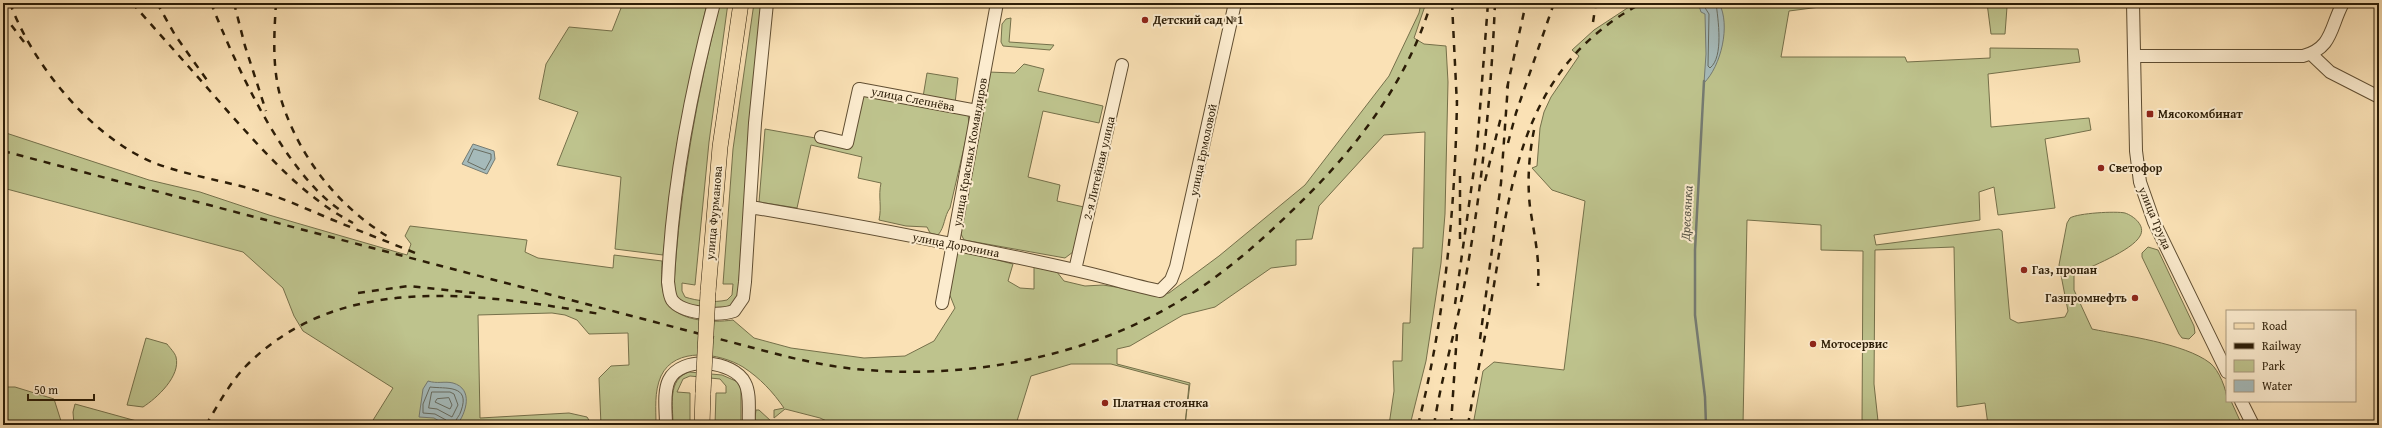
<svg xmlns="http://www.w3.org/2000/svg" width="2382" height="428" font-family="'Gentium Book Plus',serif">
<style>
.green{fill:#bec38d;stroke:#75704a}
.water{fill:#a5baba;stroke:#757b72}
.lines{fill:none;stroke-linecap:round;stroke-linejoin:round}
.shore{stroke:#686c60;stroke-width:1}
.stream{stroke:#757b72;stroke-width:2.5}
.minor-casing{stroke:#604e32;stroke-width:14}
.major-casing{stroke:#2c1d07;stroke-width:16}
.minor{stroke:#fceccf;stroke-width:12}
.major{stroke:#fae1b5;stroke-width:15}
.rail{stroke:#2c1d07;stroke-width:2.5;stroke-dasharray:7 7;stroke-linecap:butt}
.major-bridge-casing{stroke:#2c1d07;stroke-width:16;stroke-linecap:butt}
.major-bridge{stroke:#fae1b5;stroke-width:15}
.poi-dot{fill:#8f2418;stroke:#fceccf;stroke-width:1.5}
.labels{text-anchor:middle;stroke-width:4;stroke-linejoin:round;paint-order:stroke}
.poi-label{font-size:12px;font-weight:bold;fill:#2c1d07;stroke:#fceccf;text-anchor:start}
.street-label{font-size:12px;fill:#2c1d07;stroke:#fceccf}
.water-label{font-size:13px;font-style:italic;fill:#565446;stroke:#fceccf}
</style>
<rect width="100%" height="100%" fill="#fae1b5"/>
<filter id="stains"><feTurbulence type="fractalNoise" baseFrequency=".005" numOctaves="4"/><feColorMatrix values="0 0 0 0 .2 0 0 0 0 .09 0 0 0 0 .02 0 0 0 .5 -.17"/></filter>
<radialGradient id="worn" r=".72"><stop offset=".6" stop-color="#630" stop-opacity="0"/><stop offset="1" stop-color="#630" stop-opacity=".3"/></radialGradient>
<path class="green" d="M623,3H707L677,144L663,255L615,249L621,177L557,165L578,112L539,99L546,64L569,27L612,31Z
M720,3H728L709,142L695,285L682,283V291L685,297C697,301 714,303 727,300L732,295L733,284H723L733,149L754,3H762L750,121L738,296L735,303C723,311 692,311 680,301C675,297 675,290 674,284C680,189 697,95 720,3Z
M1421,3H1426L1414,38L1424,44L1446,46L1448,82L1445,214L1441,263L1426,361L1410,425H1389L1394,391L1393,361H1402L1403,323H1410L1413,248H1423L1425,132L1384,135L1319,206L1312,239L1296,240V265L1271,268L1215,307L1183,315L1130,346L1117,349V364L1190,383L1185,425L1189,385L1111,364H1071L1031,376L1017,421L1029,425H835L820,418L785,409L774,418V410L784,408C773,392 760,378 743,367C720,353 675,346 661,376C654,392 656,409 656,425H601L599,378L611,366L629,365L628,333L589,334L577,320L565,315L552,313L478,315L480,418L569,413L587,417L592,425H370L393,388L303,331L294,316L283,288L243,252L3,188V132L149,180L200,192L269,215L407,255L411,244L405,236L410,226L527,240L525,252L538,258L613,268L614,255L662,261C662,272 660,286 665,297C673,322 712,323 733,320L754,338L791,348L864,358L905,356L934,341L955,308L949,293L956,255L962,251L1013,264L1008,281L1020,288L1034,289V267L1057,272L1064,281L1085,286L1103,285L1159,294L1169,293L1219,256L1305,185L1389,76L1419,13Z
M1635,3H1851L1789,11L1781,57H1905L1907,62L1990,58V48L2078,49L2080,62L1988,74L1991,127L2089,118L2091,130L2045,139L2055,208L1998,215L1994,187L1979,192L1980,220L1874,235L1876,245L1999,229L2002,231L2010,319L2018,323L2065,317L2068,311L2059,265L2067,223L2070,218C2078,213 2116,211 2125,213C2134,216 2146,226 2140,236C2132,251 2089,267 2074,275V290L2092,329C2125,336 2184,343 2210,363C2219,370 2227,390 2227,401H2231L2242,425H1988L1985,403L1957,407L1954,247L1875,250L1874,384L1878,421V425H1862L1863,251L1821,250V225L1747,220L1743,425H1473L1483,371L1494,362L1564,370L1585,201L1552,190L1532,168L1537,166L1540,128L1544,112L1551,97L1579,56L1572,50L1594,30Z
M1987,3H2042L2043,6L2007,7L2005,34H1991Z
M1011,18L1009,42L1054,45L1050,50L1003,46L1001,42L1002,24L1006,19Z
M1024,64L1044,69L1038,91L1103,106L1099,123L1043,111L1028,177L1060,185L1057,201L1084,207L1073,252L1065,258L964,240L960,232L988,72L1015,73Z
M927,73L958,78L955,103L923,97Z
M862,92L968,113L969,126L950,208C944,216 945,227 938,235L930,233L927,227L906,226L879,220C882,207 878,196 881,183L858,178L862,157L811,145L797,208L759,202L765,129L849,144Z
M2148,247L2158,250L2194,326L2195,333L2189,339L2182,338L2179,334L2142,257V253Z
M146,338L167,344C170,348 175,353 176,357C181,376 157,398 143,407L127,405Z
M689,372L722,375L738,382L741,389V425H715L716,393H726V386L720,379L690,376L683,379L677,392L690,393V425H673C673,406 667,379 689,372Z
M7,387H15L54,399L61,421L60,425H3V401Z
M75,404L151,425H74L73,412Z
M756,410H759L771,421L766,425H754Z"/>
<path class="water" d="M1698,3H1719C1731,25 1721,66 1704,83L1706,54L1705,14L1701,12Z
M473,144L494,151L495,159L487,174L462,164Z
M428,381C437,384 445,381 453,383C474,389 466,413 457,425H446L434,418L419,417L423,389Z"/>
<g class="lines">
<path class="shore" d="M1702,3L1709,14L1708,66L1710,68C1724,57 1718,19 1716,3
M474,149L491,154V159L485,170L468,162Z
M432,392H450L454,394L458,405L452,417L437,409L429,408Z
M449,398L452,405L450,409L435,402L437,399Z
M447,425L446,420L435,414L423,413V404L430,387C445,389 471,384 461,411C460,416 455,419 454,425"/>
<path class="stream" d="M1704,81L1695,250V315L1705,397L1706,425"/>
<defs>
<path id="minor" d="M714,3C690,94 672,188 668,282C669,288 669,295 672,300C682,314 720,316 734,311L743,298L745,282L755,123L767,3
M2133,3L2136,151L2140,182L2154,222L2227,372
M2311,54L2330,72L2379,97
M2135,56H2303C2333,48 2330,27 2343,3
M821,137L847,143L859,89L977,111
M750,207C859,225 967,246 1075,270C1103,276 1131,285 1160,291L1171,280L1176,267L1235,3
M1075,270L1122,65
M942,303L997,3
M2241,401L2253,425
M666,425C666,411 663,392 669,380C681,355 734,360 745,383C751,394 748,413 749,425"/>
<path id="major" d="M708,292L720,147L741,3
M702,425L703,393"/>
</defs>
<use href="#minor" class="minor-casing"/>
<use href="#major" class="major-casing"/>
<use href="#minor" class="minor"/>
<use href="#major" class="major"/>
<path class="rail" d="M10,3C33,66 94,140 157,164C193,177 232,182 268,194C290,201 311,211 333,220C362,232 391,243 420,255
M132,3C165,40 198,77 231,115C268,156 304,197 353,223
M157,3L175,35L209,83
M211,3C236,66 285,175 343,212
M234,3L245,46L266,111
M276,3C274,35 272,68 281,99C299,158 340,209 392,239
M1452,3L1457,105
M3,14L24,42
M1593,22L1596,3
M1507,88L1526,3
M1534,130C1529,155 1527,181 1530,207C1534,234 1540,258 1538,286
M1508,143L1516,113L1554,3
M3,151L788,357C811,362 833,367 856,369C961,380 1079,359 1171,306C1221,278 1266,237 1306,197C1361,142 1408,79 1431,3
M1485,181L1501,117
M1460,239V173
M358,293L408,286L475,293
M1455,304L1477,148L1488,3
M1480,339L1501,183L1508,84
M206,425C218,405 229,384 245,367C340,270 480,294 600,314
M1418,425C1445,318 1455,210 1457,100
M1434,425C1441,380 1454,336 1463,292C1481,197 1491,100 1495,3
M1451,425L1457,333
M1468,425C1475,382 1485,340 1492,297C1512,177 1522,67 1642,3"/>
<defs>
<path id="major-bridge" d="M703,393L708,292"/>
</defs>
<use href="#major-bridge" class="major-bridge-casing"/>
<use href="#major-bridge" class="major-bridge"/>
</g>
<g class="poi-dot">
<circle cx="1145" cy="20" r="4"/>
<rect x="2146" y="110" width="8" height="8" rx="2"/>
<circle cx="2101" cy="168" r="4"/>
<circle cx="2024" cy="270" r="4"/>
<circle cx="2135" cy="298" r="4"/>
<circle cx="1813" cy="344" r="4"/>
<circle cx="1105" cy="403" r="4"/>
</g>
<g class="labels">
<g class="poi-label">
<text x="1153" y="24">Детский сад №1</text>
<text x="2158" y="118">Мясокомбинат</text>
<text x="2109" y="172">Светофор</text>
<text x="2032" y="274">Газ, пропан</text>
<text x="2127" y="302" text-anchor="end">Газпромнефть</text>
<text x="1821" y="348">Мотосервис</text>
<text x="1113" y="407">Платная стоянка</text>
</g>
<g class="street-label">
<text transform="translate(913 99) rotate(11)" y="4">улица Слепнёва</text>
<text transform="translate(1203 150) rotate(-78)" y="4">улица Ермоловой</text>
<text transform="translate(970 152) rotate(-80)" y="4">улица Красных Командиров</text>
<text transform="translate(1099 168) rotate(-77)" y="4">2-я Литейная улица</text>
<text transform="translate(714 213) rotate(-85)" y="4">улица Фурманова</text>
<text transform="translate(2155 218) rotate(67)" y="4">улица Труда</text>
<text transform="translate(956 245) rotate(11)" y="4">улица Доронина</text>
</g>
<g class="water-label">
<text transform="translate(1686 213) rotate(-87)" y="5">Дресвянка</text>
</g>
</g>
<rect width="2382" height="428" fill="none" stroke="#fae1b5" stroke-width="16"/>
<rect x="4" y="4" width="2374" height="420" fill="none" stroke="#2c1d07" stroke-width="2"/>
<rect x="8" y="8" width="2366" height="412" fill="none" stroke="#2c1d07"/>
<rect x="2226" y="310" width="130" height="92" fill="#fceccf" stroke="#a9997f"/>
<rect x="2234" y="323" width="20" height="6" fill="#fae1b5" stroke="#a9997f"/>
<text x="2262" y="330" font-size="12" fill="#2c1d07">Road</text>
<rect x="2234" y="343" width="20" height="6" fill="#2c1d07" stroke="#a9997f"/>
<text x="2262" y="350" font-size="12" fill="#2c1d07">Railway</text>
<rect x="2234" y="360" width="20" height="12" fill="#bec38d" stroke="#a9997f"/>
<text x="2262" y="370" font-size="12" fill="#2c1d07">Park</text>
<rect x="2234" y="380" width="20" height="12" fill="#a5baba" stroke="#a9997f"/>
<text x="2262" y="390" font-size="12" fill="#2c1d07">Water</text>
<path d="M28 394v6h66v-6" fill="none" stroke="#2c1d07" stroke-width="2"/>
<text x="34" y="394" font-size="12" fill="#2c1d07" stroke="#fceccf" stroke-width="3" paint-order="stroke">50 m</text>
<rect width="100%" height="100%" filter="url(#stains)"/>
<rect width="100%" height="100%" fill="url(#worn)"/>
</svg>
